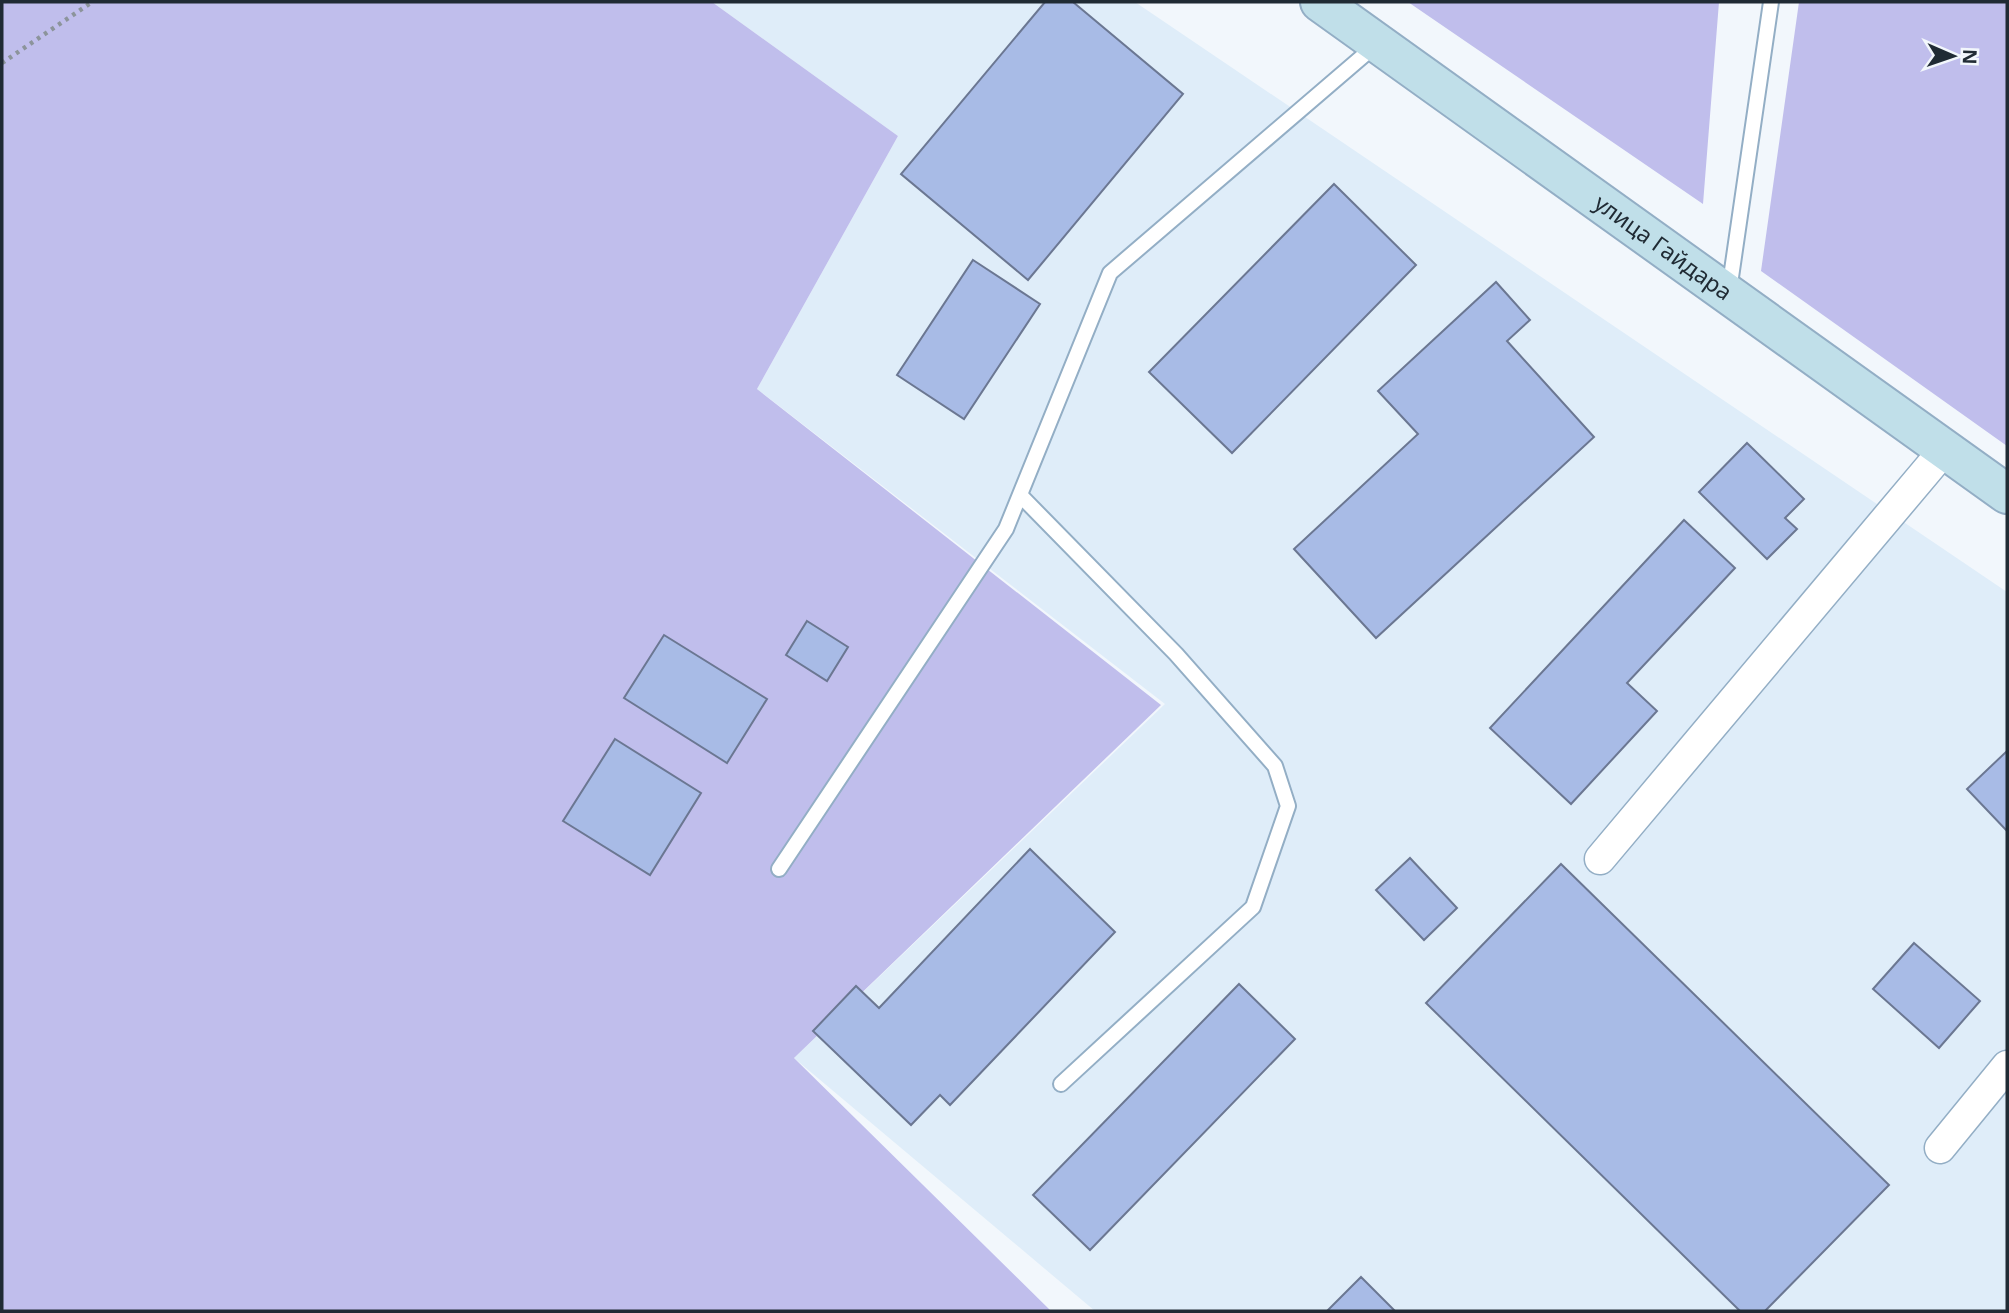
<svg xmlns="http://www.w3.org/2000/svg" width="2009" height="1313" font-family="'Noto Sans',sans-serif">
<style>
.built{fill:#dfedf9}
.forest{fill:#c0beec}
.building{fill:#a8bbe6;stroke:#6b7792;stroke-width:2}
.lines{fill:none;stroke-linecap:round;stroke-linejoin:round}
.lane-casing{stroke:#93aec5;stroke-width:18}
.street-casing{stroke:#93aec5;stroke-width:33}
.secondary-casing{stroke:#93aec5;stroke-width:42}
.path{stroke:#8c949b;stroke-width:4.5;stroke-dasharray:3.5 5;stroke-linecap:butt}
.lane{stroke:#fff;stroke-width:14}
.street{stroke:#fff;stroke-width:30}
.secondary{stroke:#c0dfe9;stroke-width:38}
.labels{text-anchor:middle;stroke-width:6;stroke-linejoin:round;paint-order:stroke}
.street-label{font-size:23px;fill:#202b34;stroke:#f2f7fc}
</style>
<rect width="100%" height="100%" fill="#f2f7fc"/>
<path class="built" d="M712,2H1135L2007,592V1311H1095L794,1058L1165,704L757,389L898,136Z"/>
<path class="forest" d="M2,2H712L898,136L757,389L1161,705L794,1058L1051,1311H2Z
M1408,2H1719L1703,204Z
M1799,2H2007V446L1761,271Z"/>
<path class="building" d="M1045,2H1073L1183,94L1028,280L901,174Z
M1334,184L1416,265L1232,453L1149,372Z
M973,260L1040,304L964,419L897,375Z
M1496,282L1530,320L1507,341L1594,437L1376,638L1294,549L1418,434L1378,391Z
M1747,443L1804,499L1785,518L1797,529L1767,559L1699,492Z
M1684,520L1735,568L1627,683L1657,711L1571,804L1490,728Z
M807,621L848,647L827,681L786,655Z
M664,635L767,699L727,763L624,698Z
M615,739L701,793L650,875L563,821Z
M2007,751V831L1967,789Z
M1030,849L1115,932L950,1105L940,1095L911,1125L813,1031L856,986L879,1008Z
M1410,858L1457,908L1424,940L1376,890Z
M1561,864L1889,1185L1765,1311H1740L1426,1003Z
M1914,943L1980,1001L1939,1048L1873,989Z
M1239,984L1295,1039L1090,1250L1033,1195Z
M1361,1277L1395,1311H1327Z"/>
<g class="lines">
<defs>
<path id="lane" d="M1729,291L1771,2
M1020,495L1176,654L1275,766L1288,806L1253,907L1061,1084
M779,869L1006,529L1110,273L1377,44"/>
<path id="street" d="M1600,859L1945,449
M1940,1148L2007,1066"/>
<g id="secondary">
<path id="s1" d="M1320,2L2007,494"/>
</g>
</defs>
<use href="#lane" class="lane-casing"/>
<use href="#street" class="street-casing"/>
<use href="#secondary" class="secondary-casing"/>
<path class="path" d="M2,63L92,2"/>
<use href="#lane" class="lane"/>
<use href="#street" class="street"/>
<use href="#secondary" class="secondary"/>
</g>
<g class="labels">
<g class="street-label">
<text dy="8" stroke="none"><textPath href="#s1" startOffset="422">улица Гайдара</textPath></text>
</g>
</g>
<rect width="2009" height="1313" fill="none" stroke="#202b34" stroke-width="7"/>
<g transform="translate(1953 56) rotate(92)" stroke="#f2f7fc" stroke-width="5" paint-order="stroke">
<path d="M0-5L12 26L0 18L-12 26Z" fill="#202b34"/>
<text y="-10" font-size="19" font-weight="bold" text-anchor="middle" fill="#202b34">N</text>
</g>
</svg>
